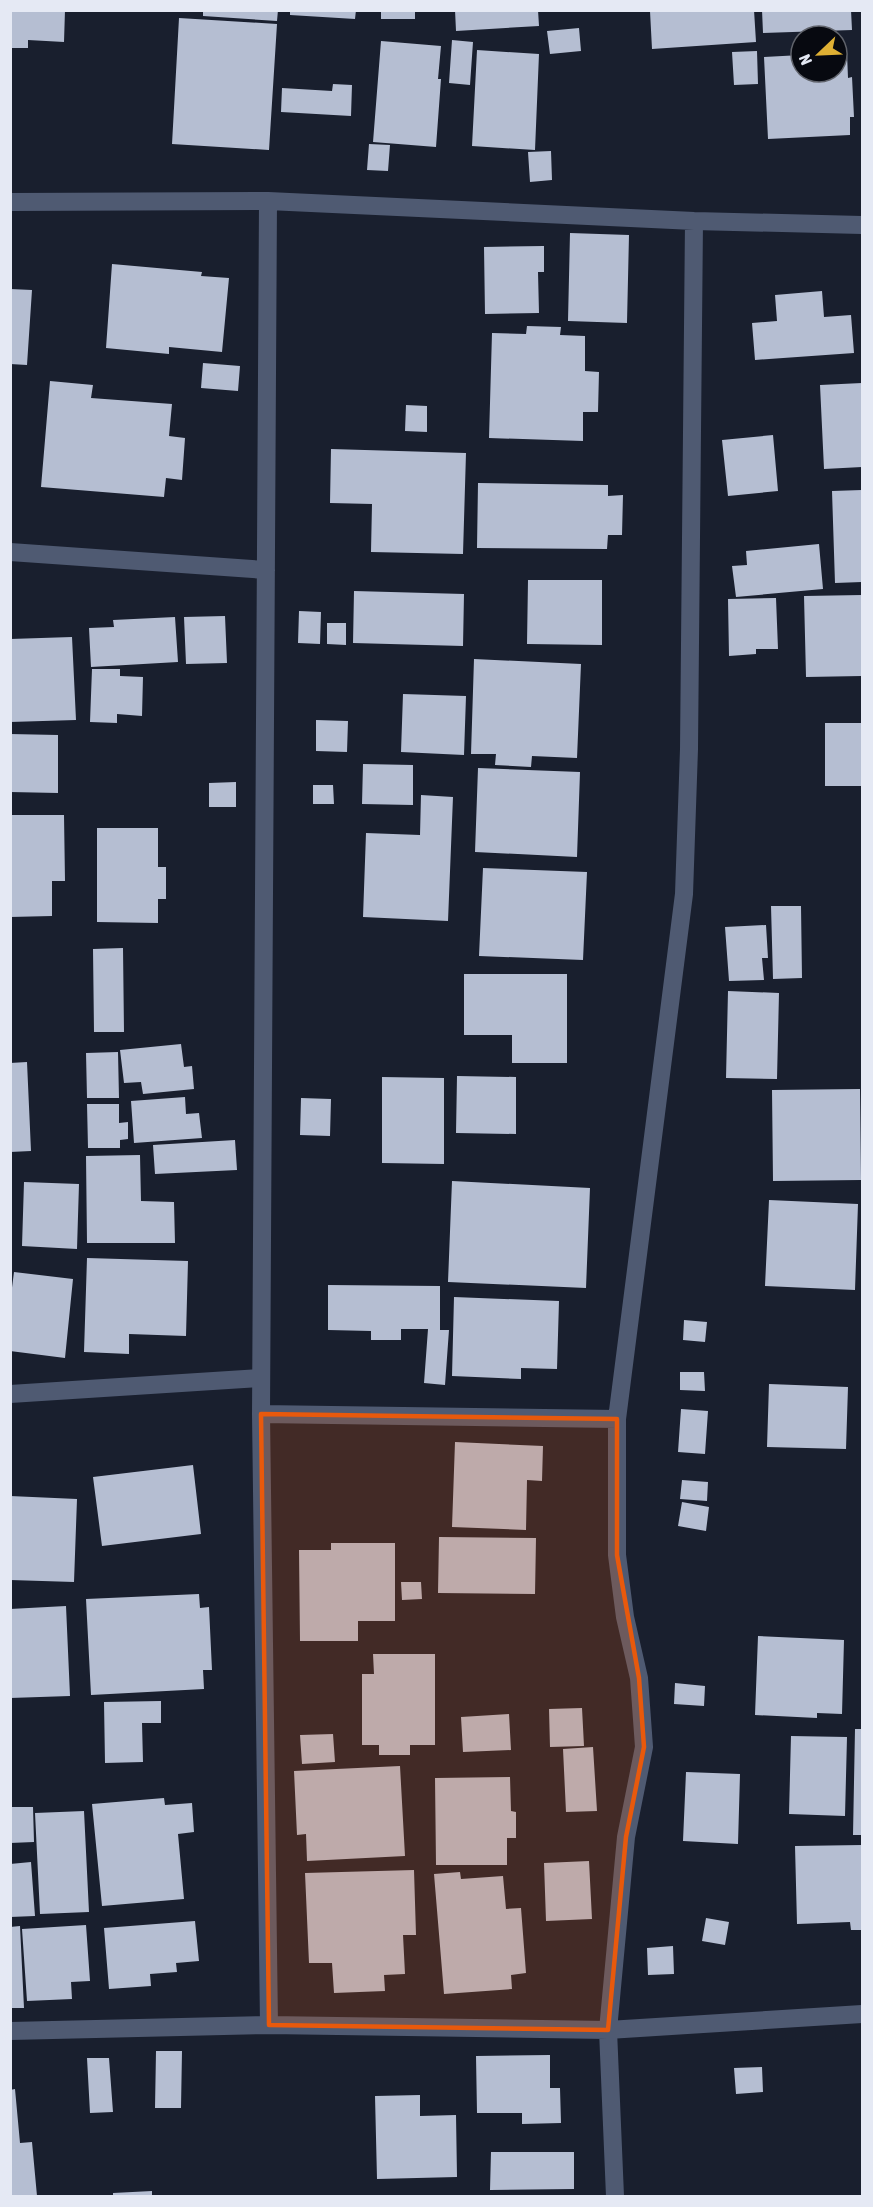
<svg xmlns="http://www.w3.org/2000/svg" width="873" height="2207" font-family="'Asap Condensed',sans-serif">
<style>
.building{fill:#b5bed2}
.lines{fill:none;stroke-linecap:round;stroke-linejoin:round}
.street{stroke:#4f5a72;stroke-width:18}
.marked{fill:#e8590c;fill-opacity:0.2;stroke:#e8590c;stroke-width:4.5;stroke-linejoin:round}
</style>
<rect width="100%" height="100%" fill="#191f2e"/>
<path class="building" d="M10,10H65L64,42L28,40V48H10Z
M203,10H278L277,21L203,16Z
M290,10H356L355,19L290,15Z
M381,10H415V19H381Z
M455,10H538L539,26L456,31Z
M754,10L756,42L652,49L650,11Z
M762,10H851L852,30L763,33Z
M179,18L277,24L269,150L172,144Z
M579,28L581,51L550,54L547,31Z
M452,40L473,42L470,85L449,83Z
M381,41L441,46L438,79H441L436,147L373,142Z
M477,50L539,54L535,150L472,146Z
M757,51L758,84L734,85L732,52Z
M847,53L848,78L852,77L854,117H850V135L768,139L764,57L801,55V72H837V54Z
M333,84L352,85L351,116L281,112L282,88L332,91Z
M369,144L390,145L388,171L367,170Z
M551,151L552,180L530,182L528,152Z
M570,233L629,235L627,323L568,321Z
M544,246V272H538L539,313L485,314L484,247Z
M112,264L202,272L201,276L229,278L222,352L169,347V354L106,348Z
M10,289L32,290L27,365L10,364Z
M822,291L824,317L851,315L854,353L755,360L752,323L777,321L775,295Z
M527,326L561,327L560,335L585,336V371L599,372L598,412H583V441L489,438L492,333L526,334Z
M203,363L240,366L238,391L201,388Z
M50,381L93,385L91,398L172,404L169,436L185,438L182,480L166,478L164,497L41,487Z
M862,383V467L824,469L820,385Z
M406,405L427,406V432L405,431Z
M773,435L778,491L728,496L722,440Z
M331,449L466,453L463,554L371,552L372,504L330,503Z
M478,483L608,485V496L623,495L622,535H608L607,549L477,548Z
M862,490V582L835,583L832,491Z
M819,544L823,589L736,597L732,566L747,565L746,551Z
M528,580H602V645L527,644Z
M354,591L464,594L463,646L353,643Z
M862,595V676L806,677L804,596Z
M776,598L778,649H756V654L729,656L728,599Z
M299,611L321,612L320,644L298,643Z
M225,616L227,663L186,664L184,617Z
M175,617L178,662L91,667L89,628L114,627L113,620Z
M327,623H346V645L327,644Z
M72,637L76,720L10,722V639Z
M474,659L581,664L577,758L532,756L531,767L495,765L496,754H471Z
M92,669H120V676L143,677L142,716L117,714V723L90,722Z
M403,694L466,696L464,755L401,752Z
M316,720L348,721L347,752L316,751Z
M825,723H862V786H825Z
M10,734L58,735V793L10,792Z
M363,764L413,765V805L362,804Z
M478,768L580,772L577,857L475,852Z
M236,782V807H209V783Z
M313,785H333L334,804H313Z
M421,795L453,797L448,921L363,917L366,833L420,835Z
M10,815H64L65,881H52V916L10,917Z
M97,828H158V867H166V899H158V923L97,922Z
M483,868L587,872L583,960L479,956Z
M771,906H801L802,978L773,979Z
M766,925L768,958H762L764,980L729,981L725,927Z
M123,948L124,1032H94L93,949Z
M464,974H567V1063H512V1035H464Z
M728,991L779,993L777,1079L726,1078Z
M181,1044L184,1067L192,1066L194,1089L143,1094L141,1082L124,1083L120,1050Z
M118,1052L119,1098H87L86,1053Z
M27,1062L31,1151L10,1152V1063Z
M457,1076L516,1077V1134L456,1133Z
M382,1077L444,1078V1164L382,1163Z
M860,1089L861,1180L773,1181L772,1090Z
M185,1097L186,1114L199,1113L202,1138L134,1143L131,1101Z
M301,1098L331,1099L330,1136L300,1135Z
M87,1104H119V1123L128,1122V1139L120,1140V1148H88Z
M235,1140L237,1170L155,1174L153,1145Z
M140,1155L141,1201L174,1202L175,1243H87L86,1156Z
M452,1181L590,1188L586,1288L448,1282Z
M24,1182L79,1184L77,1249L22,1246Z
M769,1200L858,1204L855,1290L765,1286Z
M87,1258L188,1261L186,1336L129,1334V1354L84,1352Z
M14,1272L73,1279L65,1358L10,1351V1303Z
M328,1285L440,1286V1330H449L445,1385L424,1383L428,1329H401V1340H371V1331L328,1330Z
M454,1297L559,1301L557,1369L521,1368V1379L452,1376Z
M684,1320L707,1322L705,1342L683,1340Z
M680,1372H704L705,1391L680,1390Z
M769,1384L848,1387L846,1449L767,1447Z
M681,1409L708,1411L705,1454L678,1452Z
M455,1442L543,1446L542,1481L527,1480L526,1530L452,1527Z
M193,1465L201,1534L102,1546L93,1477Z
M682,1480L708,1482L707,1501L680,1499Z
M10,1496L77,1499L74,1582L10,1580Z
M682,1502L709,1507L706,1531L678,1526Z
M439,1537L536,1538L535,1594L438,1593Z
M331,1543H395V1621H358V1641H300L299,1550H331Z
M401,1582H421L422,1599L402,1600Z
M199,1594L200,1608L209,1607L212,1670H203L204,1689L91,1695L86,1599Z
M66,1606L70,1696L10,1698V1609Z
M758,1636L844,1640L842,1714L817,1713V1718L755,1715Z
M373,1654H435V1745H410V1755H379V1745H362V1674H374Z
M675,1683L705,1686L704,1706L674,1704Z
M161,1701V1723H142L143,1762L105,1763L104,1702Z
M582,1708L584,1746L550,1747L549,1709Z
M509,1714L511,1750L463,1752L461,1717Z
M855,1729H862V1835H853Z
M333,1734L335,1762L302,1764L300,1735Z
M791,1736L847,1737L845,1816L789,1814Z
M593,1747L597,1811L566,1812L563,1749Z
M400,1766L405,1856L307,1861L306,1834L297,1835L294,1771Z
M686,1772L740,1774L738,1844L683,1841Z
M510,1777L511,1811L516,1812V1838H507V1865H436L435,1778Z
M164,1798L165,1805L192,1803L194,1832L178,1834L184,1899L102,1906L92,1804Z
M10,1807H33L34,1842L10,1843Z
M84,1811L89,1912L40,1914L35,1813Z
M862,1845V1930H851L850,1922L797,1924L795,1846Z
M589,1861L592,1919L546,1921L544,1863Z
M31,1862L35,1916L10,1917V1864Z
M414,1870L416,1935H403L405,1974L384,1975L385,1991L334,1993L332,1963H309L305,1873Z
M460,1872L461,1879L503,1876L506,1909L521,1908L526,1973L511,1975L512,1989L444,1994L434,1874Z
M706,1918L729,1922L725,1945L702,1941Z
M195,1921L199,1961L176,1963L177,1972L150,1974L151,1986L109,1989L104,1928Z
M86,1925L90,1981L71,1982L72,1999L27,2001L22,1929Z
M20,1926L24,2008H10V1927Z
M673,1946L674,1974L648,1975L647,1948Z
M156,2051H182L181,2108H155Z
M550,2055V2088H560L561,2123L522,2124V2113H477L476,2056Z
M87,2058H109L113,2112L90,2113Z
M762,2067L763,2092L736,2094L734,2068Z
M15,2089L20,2143L32,2142L37,2196H10V2090Z
M420,2095V2116L456,2115L457,2177L377,2179L375,2096Z
M491,2152H574V2189L490,2190Z
M152,2191V2196H113V2193Z"/>
<g class="lines">
<path class="street" d="M268,201L261,1414L269,2025
M10,202L268,201L694,221L862,225
M10,552L266,570
M10,1394L261,1378
M261,1414L617,1419
M10,2031L269,2025L608,2030L862,2014
M615,2196L608,2030L626,1837L644,1747L639,1678L625,1617L617,1555V1419L684,894L689,749L694,221"/>
</g>
<path class="marked" d="M261,1414L617,1419V1555L639,1678L644,1747L626,1837L608,2030L269,2025Z"/>
<rect width="873" height="2207" fill="none" stroke="#e5e9f4" stroke-width="24"/>
<g transform="translate(819 54) rotate(247)"><circle r="28" fill="#070910" stroke="#60636b" stroke-width="1.5"/>
<path d="M0-4.5L10 22L0 15L-10 22Z" fill="#dfb034"/>
<text y="-9" font-size="16" font-weight="bold" text-anchor="middle" fill="#e5e9f4">N</text>
</g>
</svg>
